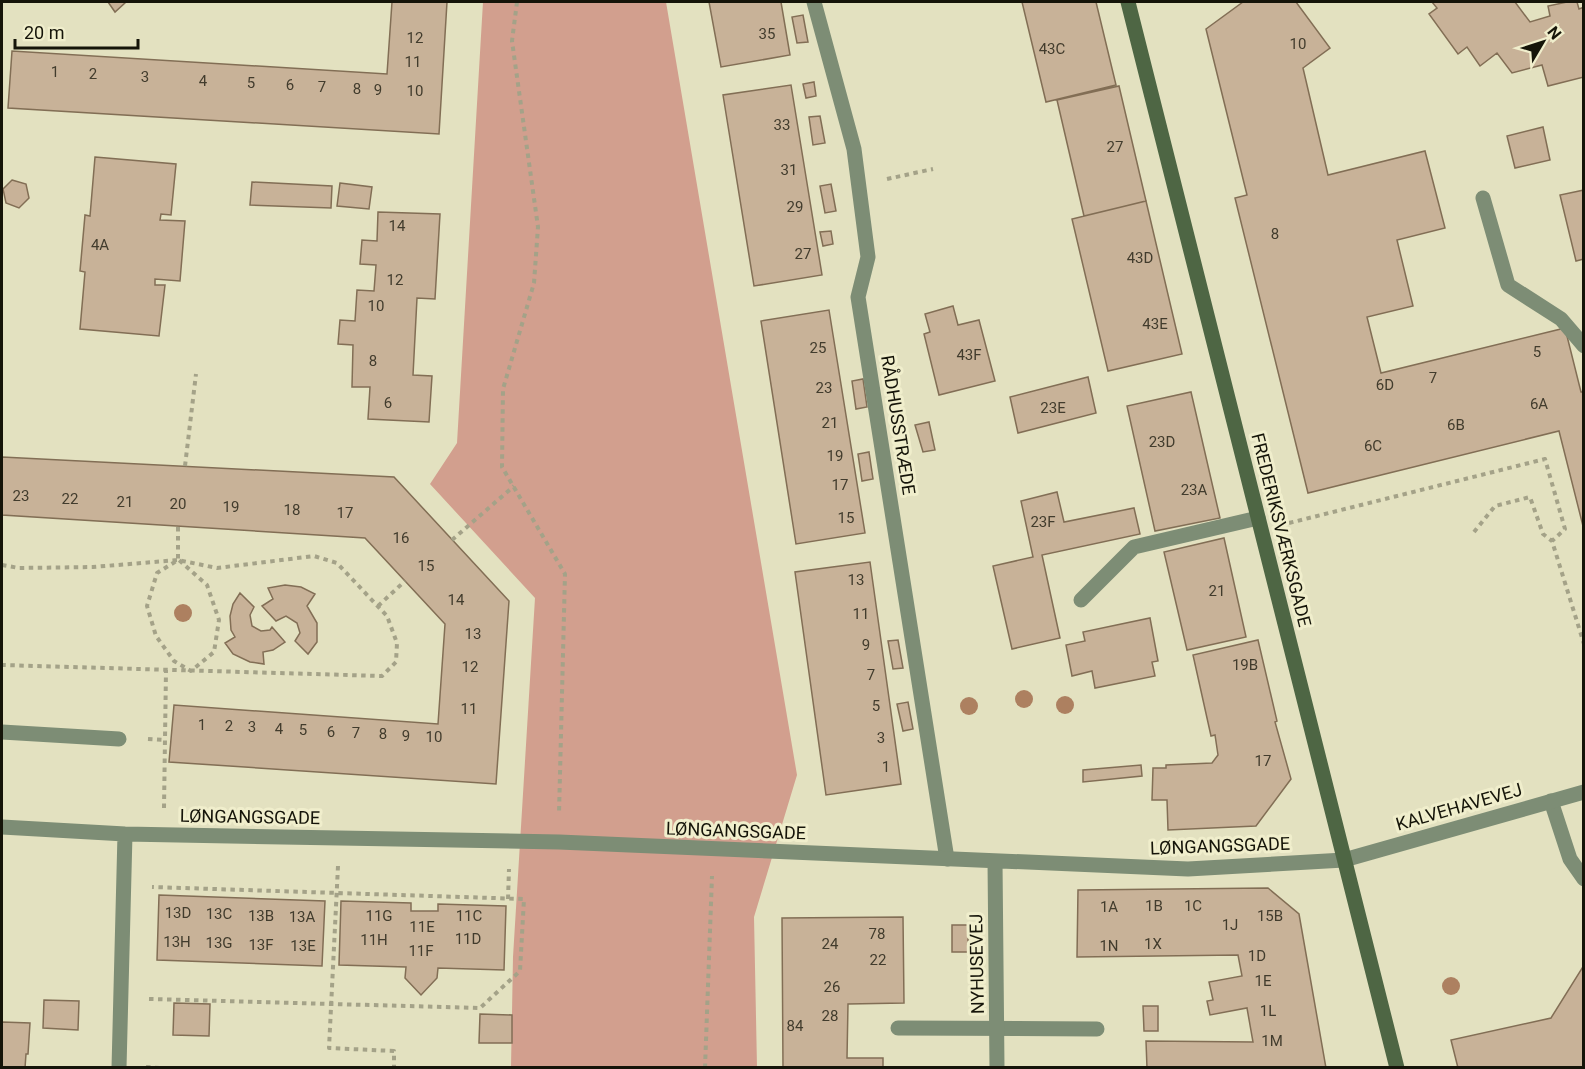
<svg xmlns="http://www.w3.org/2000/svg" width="1585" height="1069" font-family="Roboto,sans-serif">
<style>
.green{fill:#d29f8e}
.building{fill:#c8b298;stroke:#826e55;stroke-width:1.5}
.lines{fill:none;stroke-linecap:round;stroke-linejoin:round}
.path{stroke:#a4a288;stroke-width:4;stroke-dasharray:4.5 4.5;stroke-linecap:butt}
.lane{stroke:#7d8d75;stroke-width:15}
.street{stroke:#7d8d75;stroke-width:15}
.secondary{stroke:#4e6644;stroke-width:15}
.tree{fill:#ad8060}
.labels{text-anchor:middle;stroke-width:6;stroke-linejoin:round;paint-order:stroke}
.number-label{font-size:15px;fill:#423c2d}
.street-label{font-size:18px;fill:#151409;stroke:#f0eecc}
</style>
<rect width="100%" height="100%" fill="#e3e1c0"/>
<path class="green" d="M483,2H666L797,775L754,917L757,1067H511L513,957L535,598L430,484L457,443Z"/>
<path class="building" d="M108,2H126L115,12Z
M392,2H447L439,134L8,108L12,51L387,74Z
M709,2H781L790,55L721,67Z
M1022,2H1096L1116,85L1046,102Z
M1243,2H1296L1330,48L1303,68L1328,175L1425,151L1445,228L1397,240L1413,306L1367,317L1381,373L1565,328L1581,392H1584V530L1559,431L1308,493L1235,198L1247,195L1206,29Z
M1432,2H1515L1530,22L1550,16L1548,6L1567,2H1577L1579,9L1584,7V77L1548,86L1542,65L1512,73L1497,53L1480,66L1467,47L1458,54L1429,14L1437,8Z
M803,15L808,42L797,43L792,17Z
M814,82L816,96L806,98L803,84Z
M791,85L822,275L754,286L723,95Z
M1119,86L1146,201L1084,216L1057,100Z
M820,116L825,143L813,145L809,117Z
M1543,127L1550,160L1515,168L1507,136Z
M95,157L176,164L171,215L161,214L160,220L185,221L180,281L155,279V285H165L159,336L80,329L85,272L80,271L85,215L90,216Z
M12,180L26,184L29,198L19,208L6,203L3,189Z
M252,182L332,186L331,208L250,205Z
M340,183L372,187L369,209L337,206Z
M831,184L836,211L825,213L820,186Z
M1584,190V259L1576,261L1560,195Z
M1146,201L1182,354L1108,371L1072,219Z
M378,212L440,214L435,299L417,298L413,375L432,376L429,422L368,419L370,387H352L353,345L338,344L340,320L355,321L357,290L374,291L376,265L360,264L362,240L377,241Z
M831,231L833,244L823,246L820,232Z
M953,306L958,325L979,320L995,381L939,395L924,334L930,332L925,314Z
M829,310L865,533L796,544L761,321Z
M1088,377L1096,413L1018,433L1010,397Z
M863,379L867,407L856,409L852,381Z
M1191,392L1220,518L1155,531L1127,406Z
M929,422L935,450L923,452L915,425Z
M869,452L873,479L862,481L858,454Z
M2,457L394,477L509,601L496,784L169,762L174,705L438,724L445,624L365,538L2,515Z
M1057,492L1064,522L1134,508L1140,534L1042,555L1060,638L1012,649L993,566L1033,557L1021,501Z
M1224,538L1246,637L1187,650L1164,552Z
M870,562L901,784L826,795L795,572Z
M285,585L301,587L315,594L307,606L317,623V642L308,654L295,641L300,633L297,623L286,616L276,621L262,606L273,599L268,588Z
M240,593L254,607L250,615L252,626L261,631L270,630L272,627L285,642L273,650L263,652L264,664L250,662L233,654L225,643L235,637L231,630L230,616L233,604Z
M1150,618L1158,661L1152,662L1155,676L1095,688L1092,671L1072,676L1066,645L1085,641L1083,632Z
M898,640L903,668L893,669L888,641Z
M1258,640L1277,721L1275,722L1291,779L1256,826L1168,830L1167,800H1152L1153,768H1166V765L1212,763L1218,755L1215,735L1211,736L1193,655Z
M908,702L913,729L903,731L897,704Z
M1141,765L1142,776L1083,782V770Z
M1268,888L1299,914L1326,1068H1147L1146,1041L1253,1042L1247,1008L1210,1015L1207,1001L1213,1000L1209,982L1242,976L1238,955L1077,957L1078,890Z
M159,895L325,901L322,966L157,960Z
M341,901L411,903V911H438V904L506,906L504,970L438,968L437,978L421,995L405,978L406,967L339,965Z
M903,917L904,1003L848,1004L847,1058H883V1068H783L782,918Z
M952,925H968V952H952Z
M1584,965V1068H1458L1451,1040L1551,1018Z
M44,1000L79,1001L78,1030L43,1028Z
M174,1003L210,1004L209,1036L173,1035Z
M1143,1006H1158V1031H1144Z
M480,1014L512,1015V1043H479Z
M2,1022L30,1023L28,1054H26L25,1068H2Z"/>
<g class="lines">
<path class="path" d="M517,2L512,41L538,227L534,283L503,389L502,467L565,574L559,814
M887,179L933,169
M185,466L196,374
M1289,523L1545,459L1565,529L1552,541L1584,644
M178,527V560L157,573L147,606L156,636L174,661L191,671L214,652L219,620L207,585L179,560
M1474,532L1495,506L1530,497L1543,534L1552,541
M452,540L514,486
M2,565L19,568L93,567L178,560L217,568L314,556L337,563L387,616L397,643L396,662L382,676L2,665
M378,606L405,581
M148,739L165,740
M164,808L166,670
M338,866L329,1048L394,1051V1068
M508,899L509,869
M149,999L480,1008L520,971L524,899L152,887
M146,1067L160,1068
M705,1068L712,876"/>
<path class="lane" d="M814,2L854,149L868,257L858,297L947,859
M1483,198L1508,285L1561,319L1584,346
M1081,600L1134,547L1258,518
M1551,801L1570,859L1584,879
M898,1028L1097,1029"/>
<path class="street" d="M2,732L119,739
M2,827L125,834L559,842L1188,869L1344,860L1584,792
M995,861L997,1068
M119,1068L125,834"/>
<path class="secondary" d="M1128,2L1397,1068"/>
</g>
<g class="tree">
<circle cx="183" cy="613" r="9"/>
<circle cx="1024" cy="699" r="9"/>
<circle cx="1065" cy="705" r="9"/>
<circle cx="969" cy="706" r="9"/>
<circle cx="1451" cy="986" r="9"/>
</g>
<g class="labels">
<g class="number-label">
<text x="767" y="39">35</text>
<text x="415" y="43">12</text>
<text x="1298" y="49">10</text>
<text x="1052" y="54">43C</text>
<text x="413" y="67">11</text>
<text x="55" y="77">1</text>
<text x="93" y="79">2</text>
<text x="145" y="82">3</text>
<text x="203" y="86">4</text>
<text x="251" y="88">5</text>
<text x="290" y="90">6</text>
<text x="322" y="92">7</text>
<text x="357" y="94">8</text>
<text x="378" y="95">9</text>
<text x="415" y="96">10</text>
<text x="782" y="130">33</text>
<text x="1115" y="152">27</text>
<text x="789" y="175">31</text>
<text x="795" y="212">29</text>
<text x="397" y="231">14</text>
<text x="1275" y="239">8</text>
<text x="100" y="250">4A</text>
<text x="803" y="259">27</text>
<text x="1140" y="263">43D</text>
<text x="395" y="285">12</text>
<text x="376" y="311">10</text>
<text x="1155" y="329">43E</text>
<text x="818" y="353">25</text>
<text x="1537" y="357">5</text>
<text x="969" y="360">43F</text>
<text x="373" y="366">8</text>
<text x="1433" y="383">7</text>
<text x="1385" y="390">6D</text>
<text x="824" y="393">23</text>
<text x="388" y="408">6</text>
<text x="1539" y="409">6A</text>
<text x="1053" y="413">23E</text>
<text x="830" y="428">21</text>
<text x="1456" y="430">6B</text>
<text x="1162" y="447">23D</text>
<text x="1373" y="451">6C</text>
<text x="835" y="461">19</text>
<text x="840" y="490">17</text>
<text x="1194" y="495">23A</text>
<text x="21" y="501">23</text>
<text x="70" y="504">22</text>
<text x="125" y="507">21</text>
<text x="178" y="509">20</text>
<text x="231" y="512">19</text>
<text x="292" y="515">18</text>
<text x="345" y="518">17</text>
<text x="846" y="523">15</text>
<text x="1043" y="527">23F</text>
<text x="401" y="543">16</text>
<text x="426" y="571">15</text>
<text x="856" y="585">13</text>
<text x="1217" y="596">21</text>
<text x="456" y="605">14</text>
<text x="861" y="619">11</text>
<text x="473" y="639">13</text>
<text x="866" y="650">9</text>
<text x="1245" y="670">19B</text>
<text x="470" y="672">12</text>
<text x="871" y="680">7</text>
<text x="876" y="711">5</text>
<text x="469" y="714">11</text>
<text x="202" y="730">1</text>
<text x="229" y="731">2</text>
<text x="252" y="732">3</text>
<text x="279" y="734">4</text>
<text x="303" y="735">5</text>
<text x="331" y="737">6</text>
<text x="356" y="738">7</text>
<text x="383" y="739">8</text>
<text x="406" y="741">9</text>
<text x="434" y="742">10</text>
<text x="881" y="743">3</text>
<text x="1263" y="766">17</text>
<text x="886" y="772">1</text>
<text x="1154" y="911">1B</text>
<text x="1193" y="911">1C</text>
<text x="1109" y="912">1A</text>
<text x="178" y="918">13D</text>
<text x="219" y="919">13C</text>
<text x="261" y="921">13B</text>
<text x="379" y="921">11G</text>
<text x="469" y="921">11C</text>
<text x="1270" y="921">15B</text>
<text x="302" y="922">13A</text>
<text x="1230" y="930">1J</text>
<text x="422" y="932">11E</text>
<text x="877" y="939">78</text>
<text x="468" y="944">11D</text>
<text x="374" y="945">11H</text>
<text x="177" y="947">13H</text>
<text x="219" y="948">13G</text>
<text x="830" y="949">24</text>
<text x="1153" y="949">1X</text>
<text x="261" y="950">13F</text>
<text x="303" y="951">13E</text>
<text x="1109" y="951">1N</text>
<text x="421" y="956">11F</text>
<text x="1257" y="961">1D</text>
<text x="878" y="965">22</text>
<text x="1263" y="986">1E</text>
<text x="832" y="992">26</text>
<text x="1268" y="1016">1L</text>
<text x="830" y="1021">28</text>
<text x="795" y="1031">84</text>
<text x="1272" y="1046">1M</text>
</g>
<g class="street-label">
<text transform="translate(898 425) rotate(81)" y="6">RÅDHUSSTRÆDE</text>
<text transform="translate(1281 530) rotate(76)" y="6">FREDERIKSVÆRKSGADE</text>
<text transform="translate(1459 807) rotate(-16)" y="6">KALVEHAVEVEJ</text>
<text transform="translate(250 817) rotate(1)" y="6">LØNGANGSGADE</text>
<text transform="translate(736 831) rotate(2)" y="6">LØNGANGSGADE</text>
<text transform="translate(1220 846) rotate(-2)" y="6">LØNGANGSGADE</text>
<text transform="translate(977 964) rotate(-91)" y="6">NYHUSEVEJ</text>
</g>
</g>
<rect width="1585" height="1069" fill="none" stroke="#151409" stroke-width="6"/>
<g transform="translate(1543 42) rotate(51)" stroke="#f0eecc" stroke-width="4.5" paint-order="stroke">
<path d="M0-4.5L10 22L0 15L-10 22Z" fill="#151409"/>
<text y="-9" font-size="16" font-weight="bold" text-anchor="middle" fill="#151409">N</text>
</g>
<path d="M15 39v9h123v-9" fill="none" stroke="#151409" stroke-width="3"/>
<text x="24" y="39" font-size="18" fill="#151409" stroke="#f0eecc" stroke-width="4.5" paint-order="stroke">20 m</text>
</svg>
